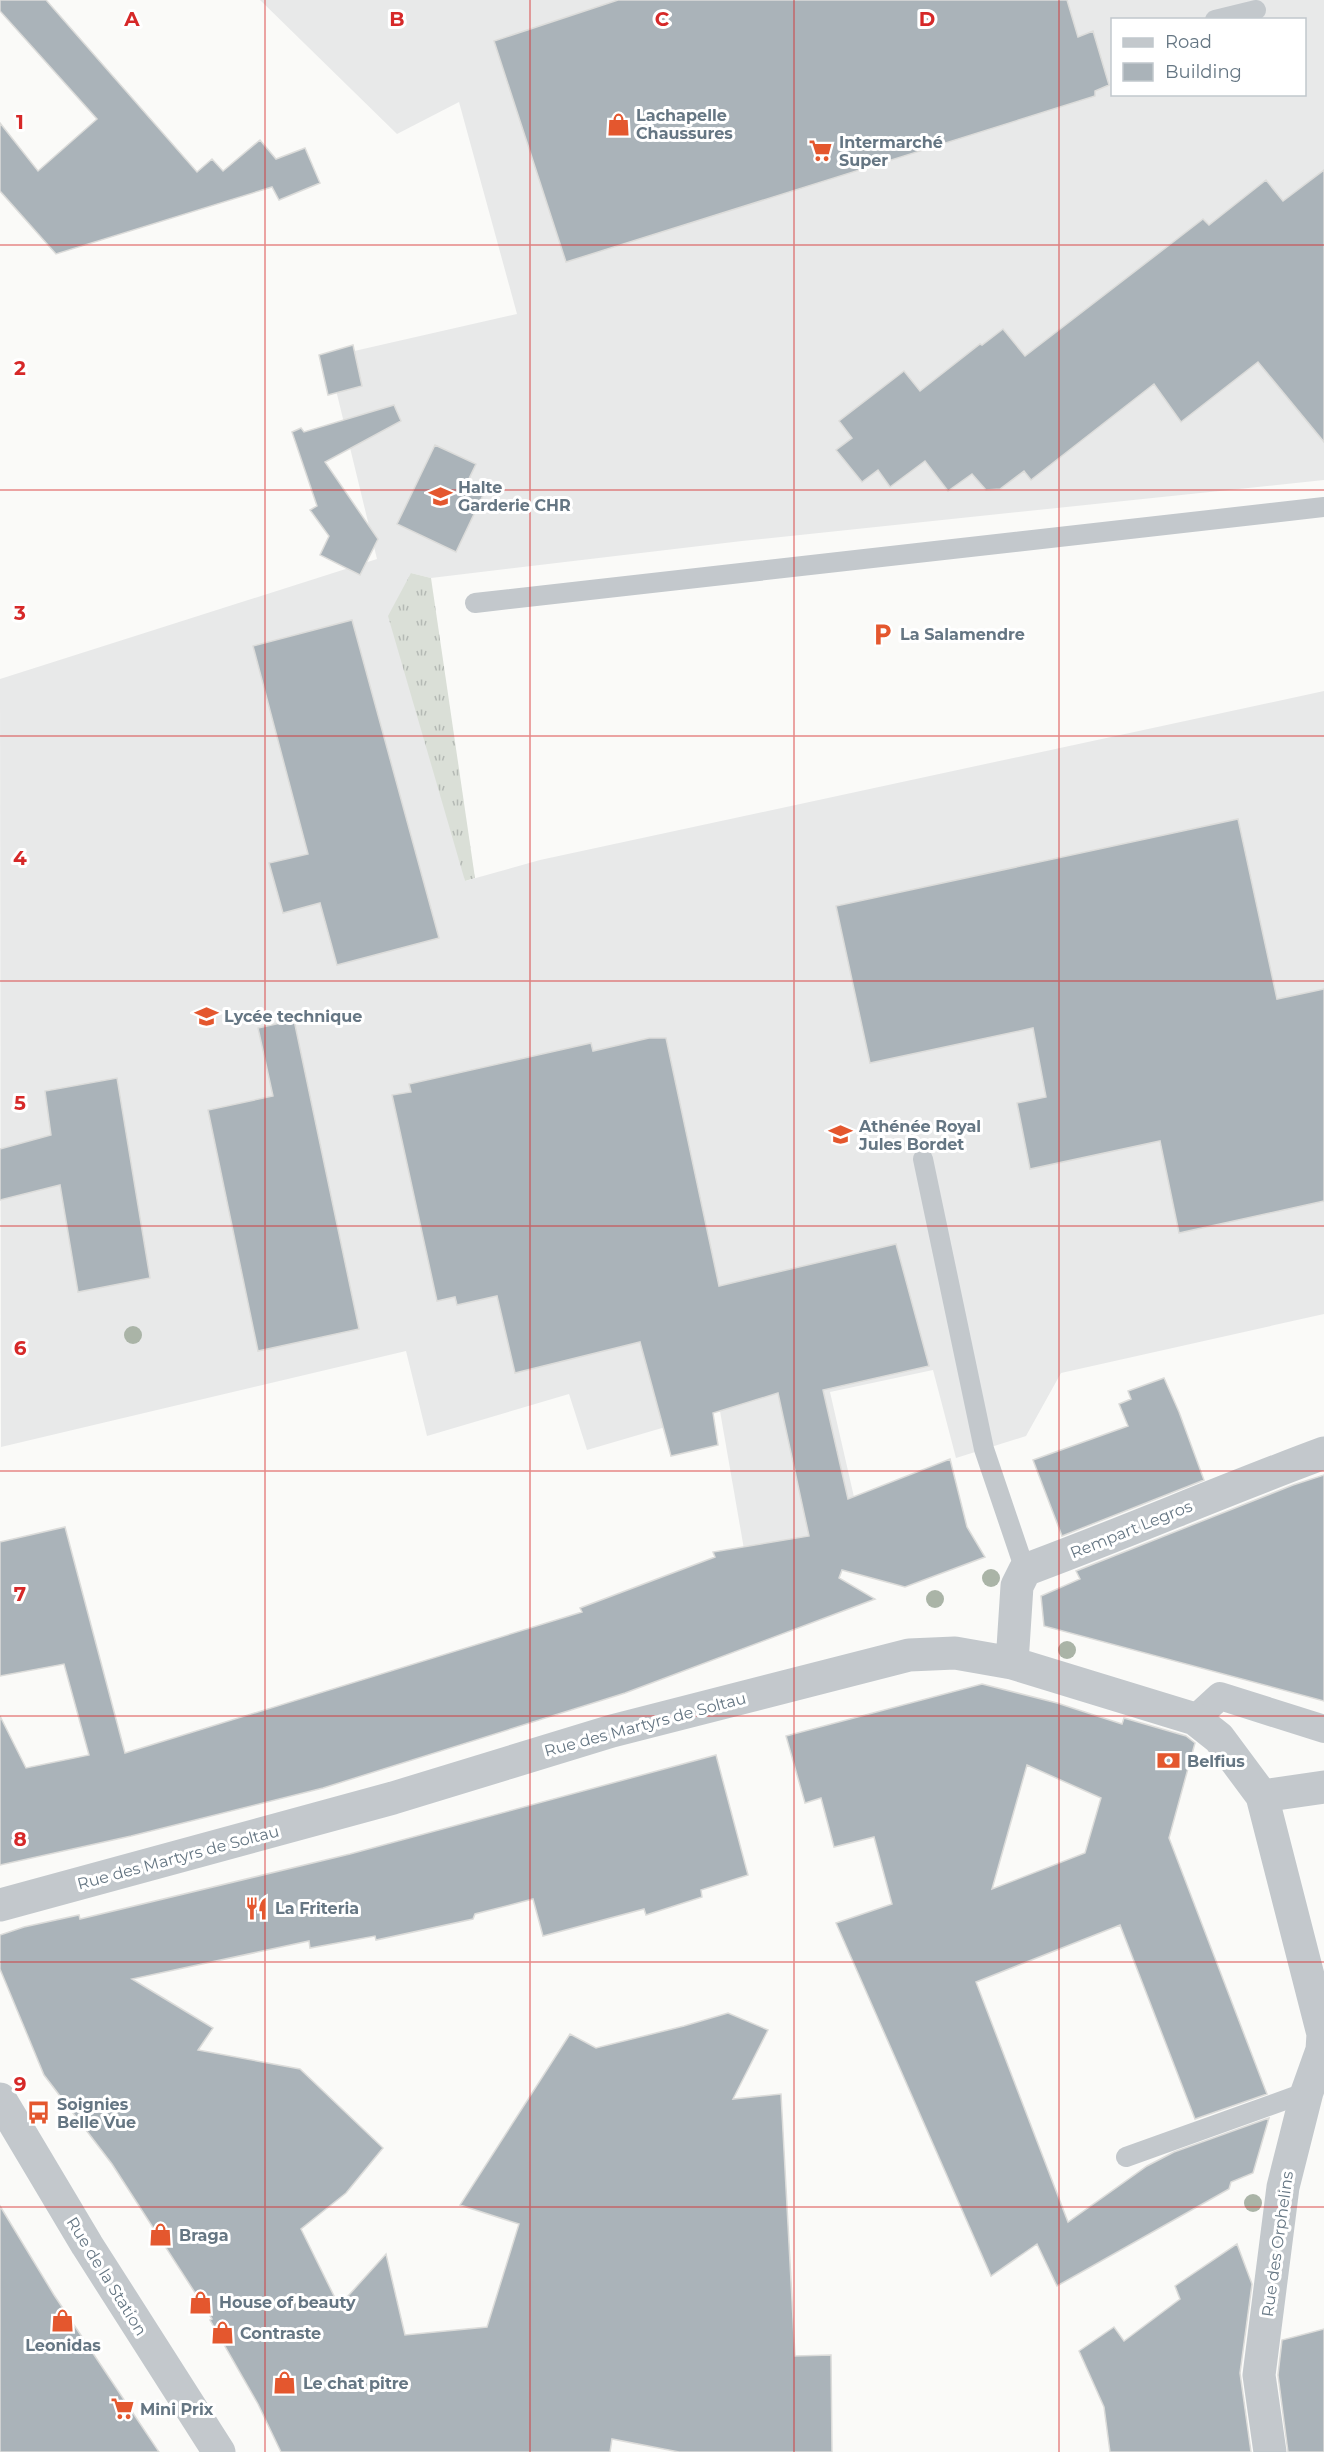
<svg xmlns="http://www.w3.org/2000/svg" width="1324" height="2452" font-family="Montserrat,sans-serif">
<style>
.built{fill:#e8e9e9;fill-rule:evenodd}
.grass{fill:url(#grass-tufts)}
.building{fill:#aab3b9;stroke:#dcdcda;stroke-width:1.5;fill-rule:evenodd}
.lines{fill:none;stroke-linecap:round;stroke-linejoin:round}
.service{stroke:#c3c8cc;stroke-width:20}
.pedestrian{stroke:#c3c8cc;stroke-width:28}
.minor{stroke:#c3c8cc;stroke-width:33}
.tertiary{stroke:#c3c8cc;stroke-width:33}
.tree{fill:#aab4a7}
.grid{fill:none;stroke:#d62828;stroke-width:1.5;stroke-opacity:0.55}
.labels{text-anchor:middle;stroke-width:6;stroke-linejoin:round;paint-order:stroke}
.poi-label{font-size:16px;font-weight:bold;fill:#657683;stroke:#fff;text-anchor:start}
.street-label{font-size:16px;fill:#657683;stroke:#fff}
.grid-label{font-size:20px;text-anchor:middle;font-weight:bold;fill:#d62828;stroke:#fff;stroke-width:6;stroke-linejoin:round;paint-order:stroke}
</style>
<defs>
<pattern id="grass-tufts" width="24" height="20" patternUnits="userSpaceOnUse" patternTransform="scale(1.5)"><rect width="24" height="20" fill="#dadfd7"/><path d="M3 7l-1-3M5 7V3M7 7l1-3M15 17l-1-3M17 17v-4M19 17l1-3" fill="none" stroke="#b4b9b4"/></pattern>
</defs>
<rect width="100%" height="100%" fill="#fafaf8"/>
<path class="built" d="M260,0H1324V480L742,541L431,578L411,573L465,881L540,860L1324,691V1314L1061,1373L1026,1436L956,1458L933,1370L830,1392L862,1532L745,1555L720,1411L587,1450L569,1394L427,1436L406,1351L1,1447L0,679L377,559L328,357L517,314L459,102L397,134ZM1112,20H1304V94H1112Z"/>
<path class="grass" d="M411,573L431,578L475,878L465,881L388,616Z"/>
<path class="building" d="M0,0H46L197,172L212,159L223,171L260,140L276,159L305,148L320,183L279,200L272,187L56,254L0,191V123L38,171L97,119L0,11Z
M618,0H1067L1078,37L1093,31L1109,85L1095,91V96L566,262L494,41Z
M1324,170V442L1258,362L1181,422L1154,384L1031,480L1024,471L1000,489L986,490L972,474L948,491L925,461L890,487L878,470L862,482L836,450L852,438L839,421L904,371L920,391L980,344L982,345L1003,329L1025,356L1203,219L1209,225L1266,180L1283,201Z
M353,345L362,386L328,395L319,355Z
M394,405L401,421L325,462L378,539L360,575L320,555L329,536L310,510L317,506L292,432L301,428L304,432Z
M435,445L476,464L467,483L485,491L456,552L397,524Z
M352,620L439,938L337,965L320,903L283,913L269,863L308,854L253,646Z
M1238,819L1277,999L1324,989V1201L1179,1233L1160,1141L1030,1169L1017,1103L1046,1097L1033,1028L870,1063L836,906Z
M294,1020L359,1329L258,1351L208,1110L273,1096L258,1028Z
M649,1038H666L719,1286L896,1244L929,1366L823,1390L848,1499L950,1459L967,1527L985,1557L905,1587L842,1570L839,1578L875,1599L625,1693L323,1788L131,1836L0,1865V1716L26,1768L89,1755L64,1664L0,1676V1542L65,1527L125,1753L582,1612L580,1608L715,1557L713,1552L809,1536L778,1393L713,1413L718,1445L671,1456L640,1342L515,1373L497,1296L457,1305L455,1297L437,1301L392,1095L411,1092L409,1084L591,1043L593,1051Z
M117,1078L150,1278L78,1292L60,1185L0,1200V1149L51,1135L45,1091Z
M1164,1378L1179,1412L1204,1480L1062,1536L1033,1460L1128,1426L1119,1404L1131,1399L1128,1391Z
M1324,1475V1701L1044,1626L1041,1596L1080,1579L1076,1571L1293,1485Z
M982,1684L1057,1703L1122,1724L1124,1718L1186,1736L1195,1743L1169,1838L1267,2094L1195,2119L1120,1925L976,1982L1068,2222L1147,2166L1174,2152L1269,2118L1253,2173L1231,2182L1229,2189L1057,2286L1037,2244L991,2276L836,1923L892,1904L874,1837L834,1847L821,1798L805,1803L786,1736ZM1027,1765L1101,1798L1085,1853L992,1889Z
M716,1755L748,1875L701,1890L702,1897L646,1915L644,1909L543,1936L533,1899L475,1914L473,1919L376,1940L375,1936L310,1948L309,1941L132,1979L213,2028L198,2050L300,2069L383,2148L346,2193L301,2229L339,2306L386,2254L405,2335L487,2327L519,2224L460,2205L570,2034L596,2048L684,2026L728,2013L768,2030L733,2099L781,2094L795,2356L831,2355L832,2452H679L612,2439L610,2452H281L258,2404L210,2320L212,2319L112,2164L44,2075L0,1969V1935L24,1927L79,1915L80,1919L350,1854Z
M0,2206L54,2295L159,2452H0Z
M1237,2244L1252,2284L1240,2373L1251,2452H1110L1104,2407L1079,2351L1114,2327L1124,2341L1180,2299L1175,2286Z
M1324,2329V2452H1288L1278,2375L1282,2340Z"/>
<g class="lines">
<path class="service" d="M1215,20L1256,10
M475,603L1324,507
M923,1159L984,1449L1025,1570
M1126,2157L1307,2092"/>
<path class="pedestrian" d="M1195,1719L1220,1696L1324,1729"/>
<path class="minor" d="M1012,1663L1017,1586L1025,1570C1125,1533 1224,1490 1324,1453
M1262,1796L1324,1787
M0,1905L393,1798L612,1731L909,1655L955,1653L1012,1663L1195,1719L1219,1738L1262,1796L1323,2034L1322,2050L1307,2092L1283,2187L1259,2375L1270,2452"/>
<path class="tertiary" d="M0,2099L87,2245L219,2452"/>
</g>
<g class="tree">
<circle cx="133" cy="1335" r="9"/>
<circle cx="991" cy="1578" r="9"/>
<circle cx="935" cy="1599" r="9"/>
<circle cx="1067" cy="1650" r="9"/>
<circle cx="1253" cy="2203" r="9"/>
</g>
<path class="grid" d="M265,0V2452M530,0V2452M794,0V2452M1059,0V2452M0,245H1324M0,490H1324M0,736H1324M0,981H1324M0,1226H1324M0,1471H1324M0,1716H1324M0,1962H1324M0,2207H1324"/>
<defs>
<symbol id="shop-bare" viewBox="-9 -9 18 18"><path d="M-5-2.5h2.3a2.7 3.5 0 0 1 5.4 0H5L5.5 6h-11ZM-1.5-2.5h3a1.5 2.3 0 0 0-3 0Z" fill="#e4572e" stroke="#fff" stroke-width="2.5" paint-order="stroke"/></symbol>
<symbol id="supermarket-bare" viewBox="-9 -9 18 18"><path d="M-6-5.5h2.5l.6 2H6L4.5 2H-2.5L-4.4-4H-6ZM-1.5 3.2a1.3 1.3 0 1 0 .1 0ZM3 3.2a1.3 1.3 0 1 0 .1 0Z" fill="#e4572e" stroke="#fff" stroke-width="2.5" paint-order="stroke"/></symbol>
<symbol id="school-bare" viewBox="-9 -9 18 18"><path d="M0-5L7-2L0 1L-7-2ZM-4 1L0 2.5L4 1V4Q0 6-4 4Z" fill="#e4572e" stroke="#fff" stroke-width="2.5" paint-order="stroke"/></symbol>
<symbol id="parking-bare" viewBox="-9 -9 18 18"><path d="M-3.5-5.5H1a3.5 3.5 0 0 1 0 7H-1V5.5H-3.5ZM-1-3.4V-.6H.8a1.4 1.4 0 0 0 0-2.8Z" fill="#e4572e" stroke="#fff" stroke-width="2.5" paint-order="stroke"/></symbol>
<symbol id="bank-bare" viewBox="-9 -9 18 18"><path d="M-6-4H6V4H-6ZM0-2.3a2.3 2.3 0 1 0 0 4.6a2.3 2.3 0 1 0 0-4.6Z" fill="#e4572e" stroke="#fff" stroke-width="2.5" paint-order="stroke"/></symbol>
<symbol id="restaurant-bare" viewBox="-9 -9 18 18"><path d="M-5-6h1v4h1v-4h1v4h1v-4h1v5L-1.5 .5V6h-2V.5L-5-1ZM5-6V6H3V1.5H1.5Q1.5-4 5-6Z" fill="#e4572e" stroke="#fff" stroke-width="2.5" paint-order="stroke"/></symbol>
<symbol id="bus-bare" viewBox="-9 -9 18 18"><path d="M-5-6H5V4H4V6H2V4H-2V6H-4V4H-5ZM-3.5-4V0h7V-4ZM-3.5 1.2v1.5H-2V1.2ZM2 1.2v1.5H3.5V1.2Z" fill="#e4572e" stroke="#fff" stroke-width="2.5" paint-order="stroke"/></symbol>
</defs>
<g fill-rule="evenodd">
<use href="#shop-bare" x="602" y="108" width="33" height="33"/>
<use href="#supermarket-bare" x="804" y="134" width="33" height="33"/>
<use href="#school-bare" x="424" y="480" width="33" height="33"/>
<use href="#parking-bare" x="866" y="618" width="33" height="33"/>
<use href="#school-bare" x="190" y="1000" width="33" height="33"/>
<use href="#school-bare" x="824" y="1118" width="33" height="33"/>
<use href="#bank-bare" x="1152" y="1744" width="33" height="33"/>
<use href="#restaurant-bare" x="240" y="1892" width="33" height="33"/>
<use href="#bus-bare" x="22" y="2096" width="33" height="33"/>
<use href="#shop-bare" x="144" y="2218" width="33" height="33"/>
<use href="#shop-bare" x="184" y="2286" width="33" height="33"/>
<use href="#shop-bare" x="46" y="2304" width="33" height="33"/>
<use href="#shop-bare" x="206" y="2316" width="33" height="33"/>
<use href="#shop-bare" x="268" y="2366" width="33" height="33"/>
<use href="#supermarket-bare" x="106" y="2392" width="33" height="33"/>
</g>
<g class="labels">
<g class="poi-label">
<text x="636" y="121">Lachapelle<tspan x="636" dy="18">Chaussures</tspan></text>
<text x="839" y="148">Intermarché<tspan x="839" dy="18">Super</tspan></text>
<text x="458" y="493">Halte<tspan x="458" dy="18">Garderie CHR</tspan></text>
<text x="900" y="640">La Salamendre</text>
<text x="224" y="1022">Lycée technique</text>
<text x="859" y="1132">Athénée Royal<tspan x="859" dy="18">Jules Bordet</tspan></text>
<text x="1187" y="1767">Belfius</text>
<text x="275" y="1914">La Friteria</text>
<text x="57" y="2110">Soignies<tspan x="57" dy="18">Belle Vue</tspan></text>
<text x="179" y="2241">Braga</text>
<text x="219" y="2308">House of beauty</text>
<text x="240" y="2339">Contraste</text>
<text x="63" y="2351" text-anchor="middle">Leonidas</text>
<text x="303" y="2389">Le chat pitre</text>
<text x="140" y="2415">Mini Prix</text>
</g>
<g class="street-label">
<text transform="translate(1131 1529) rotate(-22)" y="6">Rempart Legros</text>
<text transform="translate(645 1724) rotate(-15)" y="6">Rue des Martyrs de Soltau</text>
<text transform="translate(178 1857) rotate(-15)" y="6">Rue des Martyrs de Soltau</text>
<text transform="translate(1277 2244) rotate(-82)" y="6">Rue des Orphelins</text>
<text transform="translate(107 2276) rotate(58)" y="6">Rue de la Station</text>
</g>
</g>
<g class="grid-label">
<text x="132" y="26">A</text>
<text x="397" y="26">B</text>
<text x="662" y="26">C</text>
<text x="927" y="26">D</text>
<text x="20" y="129">1</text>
<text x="20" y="375">2</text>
<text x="20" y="620">3</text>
<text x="20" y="865">4</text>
<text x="20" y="1110">5</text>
<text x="20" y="1355">6</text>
<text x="20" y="1601">7</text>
<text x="20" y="1846">8</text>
<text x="20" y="2091">9</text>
</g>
<rect x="1111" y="18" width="195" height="78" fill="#ffffff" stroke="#c1c8cd" stroke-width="1.5"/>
<rect x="1123" y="38" width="30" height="9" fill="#c3c8cc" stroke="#c1c8cd" stroke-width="1.5"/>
<text x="1165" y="48" font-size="18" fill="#657683">Road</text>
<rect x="1123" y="63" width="30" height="18" fill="#aab3b9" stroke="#c1c8cd" stroke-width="1.5"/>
<text x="1165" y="78" font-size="18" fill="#657683">Building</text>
</svg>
